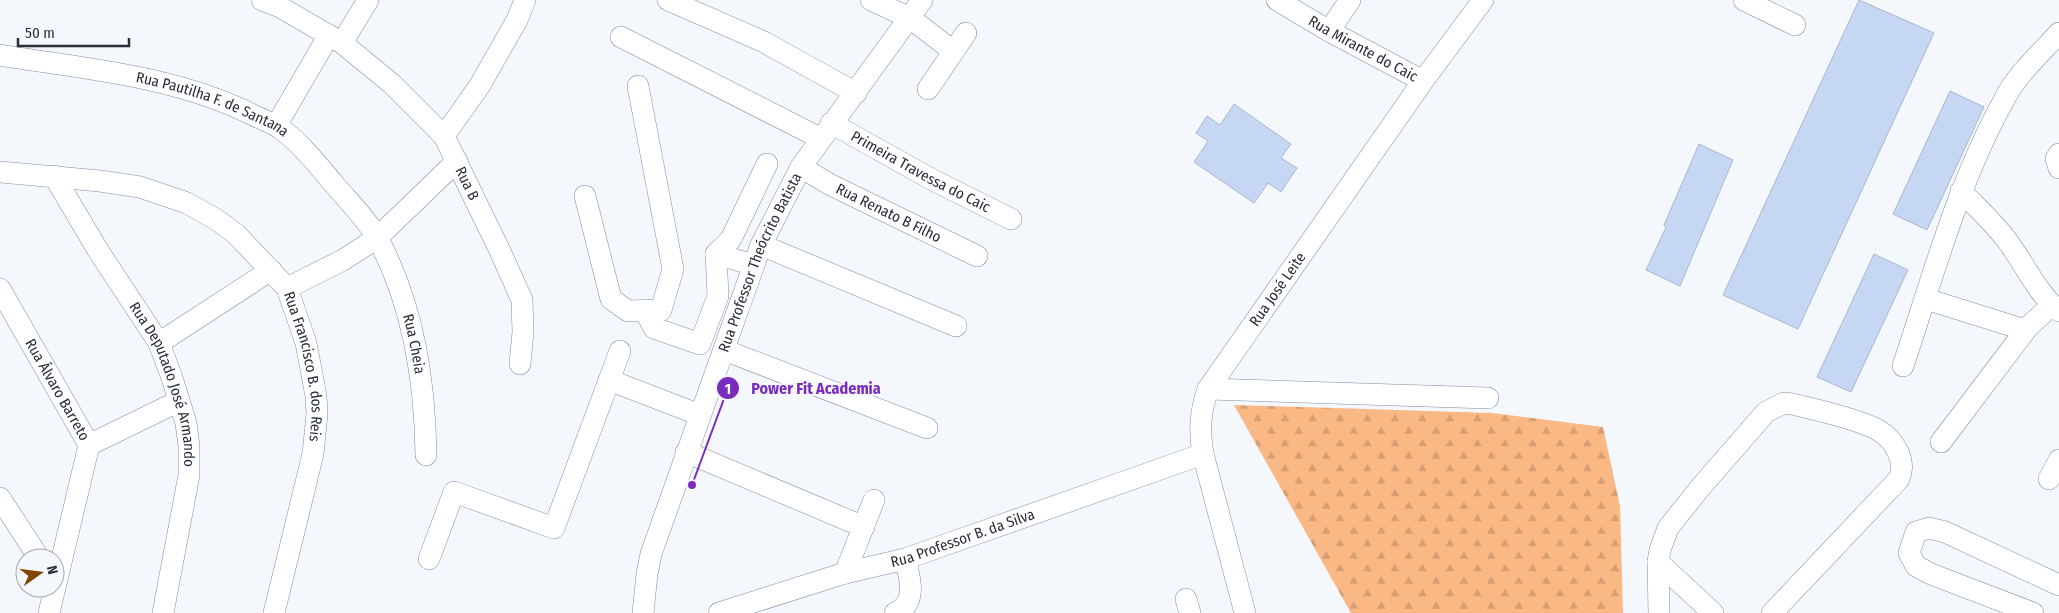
<svg xmlns="http://www.w3.org/2000/svg" width="2059" height="613" font-family="'Fira Sans Condensed',sans-serif">
<style>
.forest{fill:url(#forest-firs)}
.building{fill:#c5d7f2;stroke:#a9b8d0}
.lines{fill:none;stroke-linecap:round;stroke-linejoin:round}
.minor-casing{stroke:#7f8ea4;stroke-width:22}
.minor{stroke:#fff;stroke-width:21}
.labels{text-anchor:middle;stroke-width:4;stroke-linejoin:round;paint-order:stroke}
.street-label{font-size:15px;fill:#292f39;stroke:#f4f7fc}
.leader{fill:none;stroke:#7b2cbf;stroke-width:2}
.callout-dot{fill:#7b2cbf;stroke:#f4f7fc;stroke-width:2}
.mark-label{font-size:15px;text-anchor:middle;font-weight:bold;fill:#fff}
.callout-label{font-size:16px;text-anchor:middle;font-weight:bold;fill:#7b2cbf;stroke:#f4f7fc;stroke-width:4;stroke-linejoin:round;paint-order:stroke}
</style>
<defs>
<pattern id="forest-firs" width="22" height="20" patternUnits="userSpaceOnUse" patternTransform="scale(1.25)"><rect width="22" height="20" fill="#fab884"/><path d="M5 1l3.5 6h-7zM16 11l3.5 6h-7z" fill="#d69e73"/></pattern>
</defs>
<rect width="100%" height="100%" fill="#f4f7fc"/>
<path class="forest" d="M1234,405L1492,413L1603,427L1620,506L1623,613H1351Z"/>
<path class="building" d="M1859,0L1934,33L1798,329L1723,295Z
M1950,91L1984,107L1927,230L1893,214Z
M1234,104L1291,144L1281,158L1297,168L1281,192L1268,183L1254,203L1194,162L1208,141L1196,133L1207,116L1220,125Z
M1699,144L1733,160L1680,286L1646,270L1666,227L1664,225Z
M1874,254L1908,270L1851,392L1817,377Z"/>
<g class="lines">
<defs>
<g id="minor">
<path id="s1" d="M262,0L280,7L342,43L392,84L444,136L500,251L522,300L523,332L520,364"/>
<path d="M668,0L764,42L856,93"/>
<path d="M871,0L910,18L953,51"/>
<path id="s2" d="M1277,0L1329,31L1423,81"/>
<path d="M1744,0L1795,25"/>
<path d="M1329,31L1350,0"/>
<path d="M621,37L820,138"/>
<path d="M342,43L368,0"/>
<path id="s3" d="M0,55C85,69 176,76 253,115C261,119 270,122 277,126C299,141 316,163 333,183C348,201 367,219 378,239C413,304 425,382 426,455"/>
<path d="M928,89L966,33"/>
<path id="s4" d="M831,123L931,179L1011,219"/>
<path d="M276,126L329,35"/>
<path d="M444,136L480,85L517,20L525,0"/>
<path d="M2059,154L2056,159L2059,168"/>
<path id="s5" d="M801,167L829,184L977,256"/>
<path id="s6" d="M0,172L100,181L140,187L187,203L217,220L236,234L287,288L306,343L316,396L317,414L313,454L274,613"/>
<path id="s7" d="M54,176L99,252L159,343L172,378L186,423L189,446V475L163,613"/>
<path d="M1961,191C1978,209 1997,225 2011,246C2026,267 2038,294 2059,311"/>
<path d="M585,196L611,299L628,311L661,310L673,269L638,86"/>
<path d="M761,245L956,326"/>
<path d="M716,254L754,265"/>
<path d="M287,288L343,260L377,238L457,161"/>
<path id="s8" d="M0,289L89,445L49,613"/>
<path d="M1926,299L2022,329L2028,327L2052,305"/>
<path d="M645,311L654,328L700,344L718,296L716,254L731,239L767,164"/>
<path d="M159,343L271,270"/>
<path d="M724,350L927,428"/>
<path d="M1903,366C1933,276 1958,183 2004,100C2017,74 2040,54 2059,33"/>
<path d="M609,380L700,415"/>
<path d="M1208,389L1488,398"/>
<path d="M1941,442L2028,327"/>
<path d="M89,445L179,401"/>
<path d="M686,452L864,527"/>
<path d="M2049,479L2059,460"/>
<path d="M0,498L39,558"/>
<path d="M429,559L454,492L554,528L620,351"/>
<path d="M1658,562L1713,613"/>
<path d="M845,573L874,500"/>
<path d="M1186,599L1190,613"/>
<path id="s9" d="M643,613L647,574L651,554L761,245L801,167L922,0"/>
<path id="s10" d="M719,613L845,573L905,559L1203,454"/>
<path d="M895,613C918,604 910,577 905,559"/>
<path id="s11" d="M1245,613L1203,454C1199,430 1200,412 1208,389L1423,81L1483,0"/>
<path d="M1659,613L1658,562L1660,550L1668,528L1700,488L1766,412L1784,403L1792,404C1814,409 1858,419 1878,430C1894,439 1907,461 1899,479L1772,613"/>
<path d="M2033,613L1931,574L1916,566L1909,553L1916,532L1929,528L1945,532L2059,585"/>
</g>
</defs>
<use href="#minor" class="minor-casing"/>
<use href="#minor" class="minor"/>
</g>
<g class="labels">
<g class="street-label">
<text dy="5" stroke="none"><textPath href="#s2" startOffset="99">Rua Mirante do Caic</textPath></text>
<text dy="5" stroke="none"><textPath href="#s3" startOffset="219">Rua Pautilha F. de Santana</textPath></text>
<text dy="5" stroke="none"><textPath href="#s4" startOffset="102">Primeira Travessa do Caic</textPath></text>
<text dy="5" stroke="none"><textPath href="#s1" startOffset="282">Rua B</textPath></text>
<text dy="5" stroke="none"><textPath href="#s5" startOffset="99">Rua Renato B Filho</textPath></text>
<text dy="5" stroke="none"><textPath href="#s9" startOffset="371">Rua Professor Theócrito Batista</textPath></text>
<text dy="5" stroke="none"><textPath href="#s11" startOffset="352">Rua José Leite</textPath></text>
<text dy="5" stroke="none"><textPath href="#s3" startOffset="551">Rua Cheia</textPath></text>
<text dy="5" stroke="none"><textPath href="#s6" startOffset="404">Rua Francisco B. dos Reis</textPath></text>
<text dy="5" stroke="none"><textPath href="#s7" startOffset="238">Rua Deputado José Armando</textPath></text>
<text dy="5" stroke="none"><textPath href="#s8" startOffset="116">Rua Álvaro Barreto</textPath></text>
<text dy="5" stroke="none"><textPath href="#s10" startOffset="255">Rua Professor B. da Silva</textPath></text>
</g>
</g>
<path class="leader" d="M692 485L728 388"/>
<g class="callout-dot">
<circle cx="692" cy="485" r="5"/>
<circle cx="728" cy="388" r="12"/>
</g>
<g class="mark-label">
<text x="728" y="394">1</text>
</g>
<g class="callout-label">
<text x="816" y="394">Power Fit Academia</text>
</g>
<g transform="translate(40 573) rotate(76)"><circle r="24" fill="#f4f7fc" stroke="#a3a7ae"/>
<path d="M0-4L9 19L0 12L-9 19Z" fill="#814500"/>
<text y="-8" font-size="14" font-weight="bold" text-anchor="middle" fill="#292f39">N</text>
</g>
<path d="M18 38v8h111v-8" fill="none" stroke="#292f39" stroke-width="2.5"/>
<text x="25" y="38" font-size="15" fill="#292f39" stroke="#f4f7fc" stroke-width="4" paint-order="stroke">50 m</text>
</svg>
